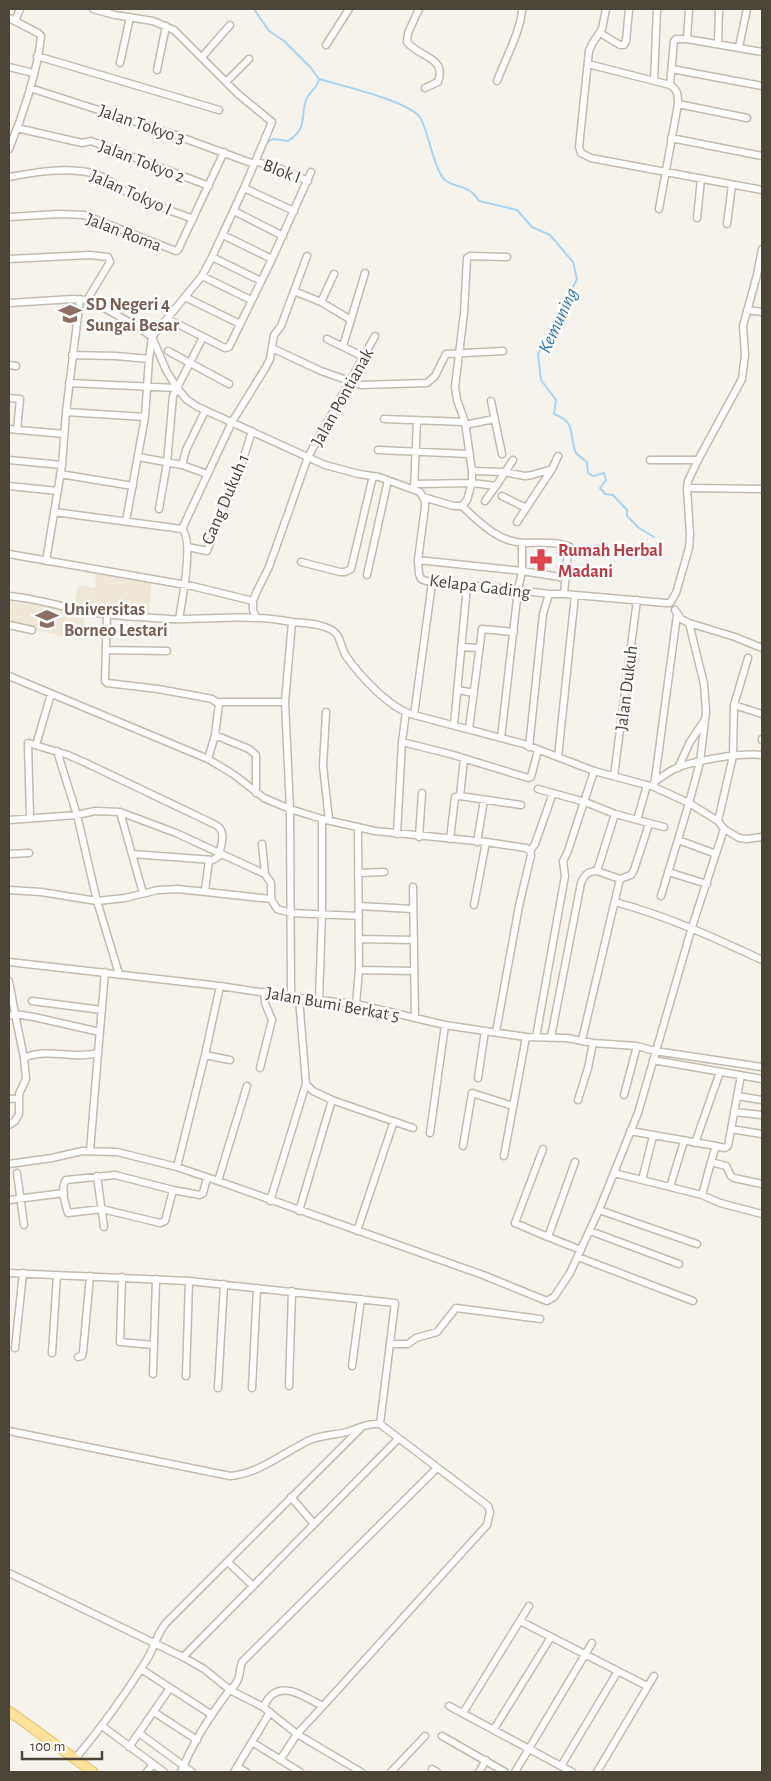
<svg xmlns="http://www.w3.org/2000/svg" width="771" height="1781" font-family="'Alegreya Sans',sans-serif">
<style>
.education{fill:#efe8d6}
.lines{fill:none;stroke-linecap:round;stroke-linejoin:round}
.stream{stroke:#a9d4f2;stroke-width:2}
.minor-casing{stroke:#c2bbae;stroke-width:9}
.major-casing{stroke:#e6c16a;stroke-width:11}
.minor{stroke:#fff;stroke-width:6}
.major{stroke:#ffe39c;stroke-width:9}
.labels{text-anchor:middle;stroke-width:5;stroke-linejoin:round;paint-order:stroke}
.street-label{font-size:18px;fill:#4b4439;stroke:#fff}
.education-label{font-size:18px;font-weight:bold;fill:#785e54;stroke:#fff;text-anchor:start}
.health-label{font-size:18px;font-weight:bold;fill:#be3a42;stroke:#fff;text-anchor:start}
.water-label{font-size:19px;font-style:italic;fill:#2e7ab2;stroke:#fff}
</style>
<rect width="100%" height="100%" fill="#f6f3ec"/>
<path class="education" d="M96,573L152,581L149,614L85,609L74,605L78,585L95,588Z
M9,599L27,601L85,615L82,641L9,624Z"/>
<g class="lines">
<path class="stream" d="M254,9L269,31L284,41L311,68L319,79C339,85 413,102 421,119C428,132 435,172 445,180C457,189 469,184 479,201L517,210L532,227L550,235L573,262L577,279L538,354L541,380L556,400L554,414C576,422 569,433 575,451C577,455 583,459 587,462L588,473L593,476L604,473L606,480L600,488L605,494L613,495L627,510V516L639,528L654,537
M266,143L273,139L288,141C308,128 300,119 306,100C309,92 317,88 319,80"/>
<defs>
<path id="minor" d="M93,9L115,15L153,21L174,30L238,94L272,122L244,188L212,257L202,276L152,337L149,359
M419,9L408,33L407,42C420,58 447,57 438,82L425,88
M606,9L602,29L592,44L589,51L579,147L581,153L591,158L762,190
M9,18L38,33L41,36C38,70 22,118 9,149
M15,21L20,9
M600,33L620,45H624L626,41L629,9
M687,39L689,9
M718,44L719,9
M326,45L349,9
M739,47L747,9
M37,56L219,110
M202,57L230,25
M120,63L130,17
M588,64L670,85C678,90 678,95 678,104L659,209
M9,67L33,73
M672,69L762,86
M157,70L166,26
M497,81C504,62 522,28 522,9
M654,81L657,9
M226,82L249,59
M670,85L674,41L676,39H687L762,52
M30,88L167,132L254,164
M678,104L747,118
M17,128L82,143L91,141L209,186
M671,138L762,156
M256,161L271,167L272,165L308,181
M9,177C36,172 65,167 92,173C109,177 115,187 129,193C149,204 172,211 193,219
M244,188L294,211
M234,211L283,236
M9,217L59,214L84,215L176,251L178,250L224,152
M697,218L701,179
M727,224L732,185
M223,235L272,259
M212,257L261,281
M9,259L90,255L108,257L110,262L87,300
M202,276L251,300
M294,291L321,302L351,320
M185,297L240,324
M321,302L334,274
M9,303L73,299L87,300L99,305L138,327L152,337L166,370L177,388L187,400L198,407L325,465L359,474L379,477L420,492L425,501V507L418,560L419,574L421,579L426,581L518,590L549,594H564L666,603H670L676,593L689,548L690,535L687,488L688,481L698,460L742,379L745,355L743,326L757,275L762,249
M747,310L762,312
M168,319L225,348L229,347L272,259L311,172
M327,339L364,357
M343,346L365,273
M272,348L321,371L361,385L427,383L435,376L446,354L503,351
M168,351L229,384
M72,355L116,356L149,359L145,417L126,521
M9,365L16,366
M69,383L177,388
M9,398L20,399L17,430
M491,401L502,454
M66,412L145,417
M384,419L465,422
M465,425L494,419
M9,429L64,434
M378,450L469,454
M138,457L182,465L207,474
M9,460L62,465
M650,460H698
M182,465L186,450L205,411
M472,471L503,472L525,476L532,475L552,469L558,456
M60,474L133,486
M416,484L472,483L496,486L513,460
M9,486L58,491
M414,488L417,421
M691,488L762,489
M502,496L526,508
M423,497L454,506H462L467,500L472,483V471L465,422L457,400L455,387L464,313L467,258L470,256L507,257
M485,501L496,486
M462,506C479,522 498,542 524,543C538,543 556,541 570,547L568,549L564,594
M159,509L167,463L173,396L203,337
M54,512L182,529
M517,522L552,469
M188,547L207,551L241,466L252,431
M9,554L192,586L253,601
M418,560L522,571L566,578
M46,561L62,465L66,412L80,299
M301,562L340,572H345L351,569L373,476
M367,575L388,480
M432,583L414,715L524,744L594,771L654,787L689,803L718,821L724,829L739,838L747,839L762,837
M9,596C33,598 56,605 79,610C106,616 143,617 170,619C199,620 229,616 258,618C269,618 280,620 292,622C303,623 314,623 325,627C343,633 338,643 346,656C360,676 390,709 414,715
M675,610L681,619L689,623L735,637L762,648
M107,613L105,681L107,683L158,689L202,697L212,699L219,704L215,735L208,759
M256,617L253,610V601L256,593L269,567L308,457L375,336
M179,619C182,602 194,540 182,529L232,422L266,367L270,359L274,335L281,326L307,256
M9,625L32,630
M461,647L479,648
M106,650L167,651
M9,676L208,759L233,774L264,798L290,809L322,819L375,831L486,842L526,848L530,851L535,844L553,793
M458,690L474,693
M217,702H285L292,622
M285,702L290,809L291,995
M734,705L762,714
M326,712L323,766L329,820
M454,725L467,586
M469,729L482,629L514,632
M215,735L249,749L256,755V793
M501,738L518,590L522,571V543
M762,740V739
M402,742L450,754L528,778L531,777L538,750
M36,745L51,694
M529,747L543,614L549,594
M57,751L77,815L97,901L119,974
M558,757L575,595
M678,768L690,742L704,721
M614,776L637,600
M654,782C660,778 667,773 674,769C694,760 740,753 762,755
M654,787L677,615
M538,789L585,802L615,814L664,827
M460,796L521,805
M120,812L143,893
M30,818L28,743L68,755L86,763L216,825C227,832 221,844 219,856L213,860L132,854
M9,820L77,815L95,811L120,812L176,833L265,874
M637,820L647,785
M718,821L733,756L734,705L748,658
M397,834L402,742L406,712
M419,837L422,793
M450,839L455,797L460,796L464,759
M678,840L716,854
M477,842L484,800
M262,844L265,874L271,883V899L277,909L291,913L359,916
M9,854L29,853
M597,871L620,879
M668,872L707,884
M358,873L384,872
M413,887L415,1018
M9,890L41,892L97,901L125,898L158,890L178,889L271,899
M205,891L209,860
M661,896L689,803L700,762L706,712L704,684L689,623
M615,902C667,916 713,937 762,960
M474,905L486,842
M359,906L413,909
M359,939L414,940
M9,962L220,986L299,998L356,1004L445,1025L485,1031L526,1037L567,1038L593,1043L637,1046L655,1051L762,1067
M359,970L414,971
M9,981L15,1014L9,1016
M299,998L306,1084L313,1091L332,1100L413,1128
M319,1000L322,915V819
M32,1001L102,1010
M356,1004L359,970L358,827
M496,1032L519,906L531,855L530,851
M536,1037L565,876L563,861L568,851L594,771
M551,1037L581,883C584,875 588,871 597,871L615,814
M582,1040L620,879L631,875L634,870L649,824
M205,1055L230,1060
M24,1058L15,1014L34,1017L100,1032
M653,1060L762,1079
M260,1068L272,1020L265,1003L264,992
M478,1078L485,1031
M624,1095L637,1046
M737,1096L762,1100
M9,1099L19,1098
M578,1100L588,1068L593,1043
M734,1112L762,1115
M9,1125L15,1121L19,1114V1094L26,1079L24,1058C47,1047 73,1060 98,1053L105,972
M731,1129L762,1134
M630,1131L716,1146L711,1162L726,1166L731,1176L734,1178L762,1184
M430,1133L445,1025
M695,1143L720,1072
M463,1146L472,1093L513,1106
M716,1146L725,1148L728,1146L741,1075
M543,1149L515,1223L548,1237
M90,1151L98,1053
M504,1156L526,1037
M575,1162L548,1237L581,1250
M9,1164L52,1158L82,1151L117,1152L177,1167L218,1181L483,1275L547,1301L554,1297L570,1273L599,1210L638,1113L692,927L724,829
M177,1167L205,1055L220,986
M17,1173L24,1225
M614,1173L702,1195L720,1203L762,1214
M97,1176L104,1227
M642,1180L653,1136
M218,1181L247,1086
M670,1187L684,1141
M173,1190L165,1221L160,1223L102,1209L68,1213C65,1203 60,1188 66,1180L115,1175L173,1190L200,1195L203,1193L207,1178
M702,1195L711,1162
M9,1200L64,1193
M270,1201L306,1084
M599,1210L697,1244
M299,1211L332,1100
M357,1231L394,1121
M590,1231L679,1264
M578,1257L693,1301
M9,1273L189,1281L395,1303L380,1424
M122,1277L120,1342L154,1345
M390,1344H408L416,1338L437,1332L456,1308L540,1319
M15,1348L23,1273
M52,1353L57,1275
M78,1357L82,1356L83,1352L90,1276
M352,1366L361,1299
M153,1374L156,1279
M186,1376L189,1281
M289,1386L292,1291
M218,1388L224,1284
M252,1388L257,1288
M9,1431L230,1476C259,1474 284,1452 310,1440C322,1435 335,1435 347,1432C360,1428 367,1423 380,1424L488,1506L490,1512L487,1525L323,1706C309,1700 288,1683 273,1694C269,1696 266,1703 263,1707
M291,1497L314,1524
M228,1562L252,1585
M9,1573L183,1657L204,1669L230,1690L263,1707L297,1734L361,1772
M520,1621L647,1686
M183,1657L398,1439
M141,1669L212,1715
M449,1706L572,1772
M154,1712L197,1740
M463,1713L529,1606
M102,1726L164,1772
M494,1729L551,1637
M139,1733L192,1772
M442,1736L505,1772
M252,1742L300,1772
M129,1747L170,1688
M75,1759C101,1728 125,1695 146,1661C154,1649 156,1635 166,1623L360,1429
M280,1760L297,1734L323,1706
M561,1766L618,1671
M237,1767L246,1772
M432,1769L437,1772
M147,1772L153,1764
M181,1772C192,1744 210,1716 228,1692C231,1689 234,1687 236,1683C241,1677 239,1669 242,1662L437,1468
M234,1772L270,1712
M391,1772L425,1736
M479,1772L486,1760
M515,1772L592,1643
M597,1772L654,1676"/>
<path id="major" d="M9,1711L93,1772"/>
</defs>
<use href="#minor" class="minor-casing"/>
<use href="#major" class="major-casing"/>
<use href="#minor" class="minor"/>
<use href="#major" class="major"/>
</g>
<defs>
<symbol id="school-bare" viewBox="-9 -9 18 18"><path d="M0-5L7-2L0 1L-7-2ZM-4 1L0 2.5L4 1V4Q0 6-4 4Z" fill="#8d6e63" stroke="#fff" stroke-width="2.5" paint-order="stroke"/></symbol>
<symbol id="pharmacy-bare" viewBox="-9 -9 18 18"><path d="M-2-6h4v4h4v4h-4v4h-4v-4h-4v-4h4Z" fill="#e0444e" stroke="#fff" stroke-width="2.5" paint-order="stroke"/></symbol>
<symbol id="university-bare" viewBox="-9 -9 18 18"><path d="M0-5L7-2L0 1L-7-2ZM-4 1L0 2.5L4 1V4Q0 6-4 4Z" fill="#8d6e63" stroke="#fff" stroke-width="2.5" paint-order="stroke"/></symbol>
</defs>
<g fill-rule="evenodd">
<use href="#school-bare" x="54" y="298" width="32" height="32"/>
<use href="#pharmacy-bare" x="525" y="544" width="32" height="32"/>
<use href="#university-bare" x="31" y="603" width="32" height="32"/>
</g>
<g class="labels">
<g class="street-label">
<text transform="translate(142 124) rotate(19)" y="6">Jalan Tokyo 3</text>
<text transform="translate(142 161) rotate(21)" y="6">Jalan Tokyo 2</text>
<text transform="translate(282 171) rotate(21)" y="6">Blok I</text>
<text transform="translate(131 192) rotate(24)" y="6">Jalan Tokyo I</text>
<text transform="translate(124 232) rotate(21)" y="6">Jalan Roma</text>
<text transform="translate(342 397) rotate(-61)" y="6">Jalan Pontianak</text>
<text transform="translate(225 499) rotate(-67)" y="6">Gang Dukuh 1</text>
<text transform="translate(480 586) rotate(7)" y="6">Kelapa Gading</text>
<text transform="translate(626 688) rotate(-83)" y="6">Jalan Dukuh</text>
<text transform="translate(333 1004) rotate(10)" y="6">Jalan Bumi Berkat 5</text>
</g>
<g class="education-label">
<text x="86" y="310">SD Negeri 4<tspan x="86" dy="21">Sungai Besar</tspan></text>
<text x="64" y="615">Universitas<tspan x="64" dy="21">Borneo Lestari</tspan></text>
</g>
<g class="health-label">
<text x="558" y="556">Rumah Herbal<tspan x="558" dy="21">Madani</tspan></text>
</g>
<g class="water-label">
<text transform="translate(557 320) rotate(-65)" y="7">Kemuning</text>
</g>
</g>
<rect width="771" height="1781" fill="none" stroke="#4b4439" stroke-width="20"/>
<path d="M22 1751v8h80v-8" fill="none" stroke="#4b4439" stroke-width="2.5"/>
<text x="30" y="1751" font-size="15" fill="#4b4439" stroke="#ffffff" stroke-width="4" paint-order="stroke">100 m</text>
</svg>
